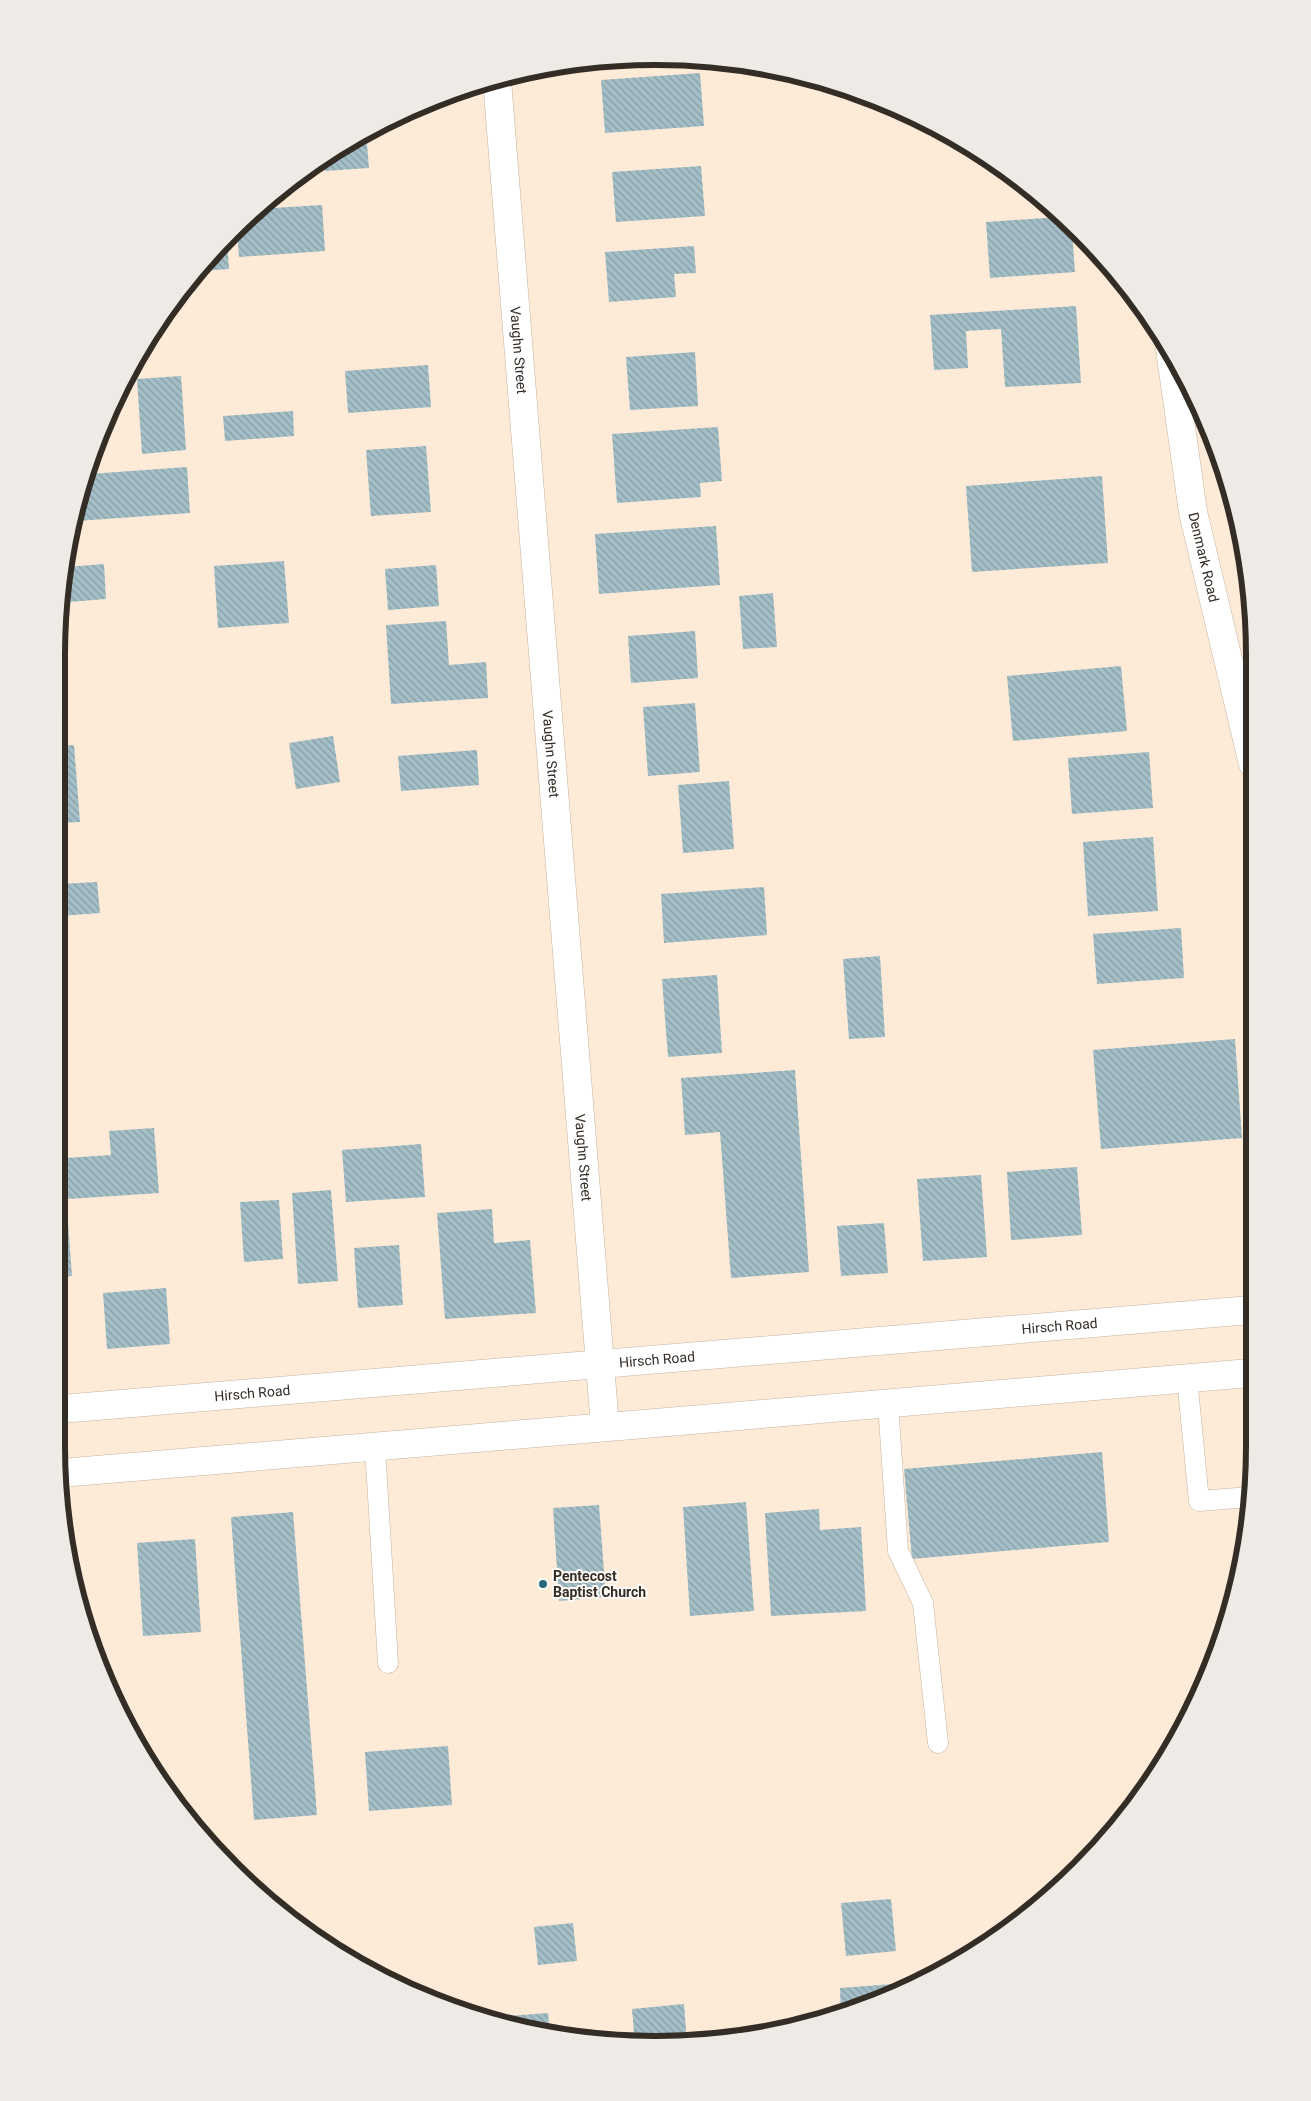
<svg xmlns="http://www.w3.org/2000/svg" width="1311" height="2101" font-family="Roboto,sans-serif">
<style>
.building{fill:url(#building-back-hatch)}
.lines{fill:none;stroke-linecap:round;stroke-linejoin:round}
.service-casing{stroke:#c4b3a1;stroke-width:21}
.minor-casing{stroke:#c4b3a1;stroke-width:29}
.secondary-casing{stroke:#c4b3a1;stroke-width:29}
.service{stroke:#fff;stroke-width:20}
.minor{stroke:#fff;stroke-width:28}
.secondary{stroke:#fff;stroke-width:28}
.poi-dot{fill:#26677b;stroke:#fefbf7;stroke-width:2}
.labels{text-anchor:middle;stroke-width:4;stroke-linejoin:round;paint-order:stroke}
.street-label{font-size:14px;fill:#332d26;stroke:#fefbf7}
.poi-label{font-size:14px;font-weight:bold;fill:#332d26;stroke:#fefbf7;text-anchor:start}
.rim{fill:none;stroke:#332d26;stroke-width:6}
</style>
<defs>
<pattern id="building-back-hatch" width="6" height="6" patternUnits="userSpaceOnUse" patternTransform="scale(1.25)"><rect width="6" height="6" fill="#a4bfc8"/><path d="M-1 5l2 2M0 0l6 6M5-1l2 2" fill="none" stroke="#869ca2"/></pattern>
</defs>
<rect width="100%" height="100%" fill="#fdebd8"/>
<path class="building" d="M700,73L704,126L605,133L601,80Z
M383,124V131L366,133L369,168L325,171V159L356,137Z
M701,166L705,216L616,222L612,172Z
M322,205L325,251L239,257L237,230L256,209Z
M1060,217L1072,229L1075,272L990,278L986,222Z
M227,240L229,269L198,271Z
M694,246L696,273L674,274L676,297L609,302L605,252Z
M1076,306L1081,383L1005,387L1001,329L966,331L968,368L934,370L930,315Z
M695,352L698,406L630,410L626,357Z
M428,365L431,407L348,413L345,371Z
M181,376L186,450L142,454L137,379Z
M293,411L294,436L225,441L223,416Z
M718,427L722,481L700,483L701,497L617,503L612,434Z
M426,446L431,512L371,516L366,450Z
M187,467L190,513L77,521L89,474Z
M1102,476L1108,563L972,572L966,486Z
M716,526L720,585L599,594L595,534Z
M284,561L289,623L218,628L214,566Z
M104,564L106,599L69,602L66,567Z
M436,565L439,606L388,610L385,569Z
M773,593L777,647L743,649L739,596Z
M446,621L449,665L486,662L488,698L391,704L386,625Z
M695,631L698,678L631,683L628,636Z
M1121,666L1127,731L1013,741L1007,676Z
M695,703L700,772L648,776L643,707Z
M333,736L340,782L296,789L289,743Z
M74,745L80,822L61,823V746Z
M477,750L479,785L401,791L398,756Z
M1149,752L1153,808L1072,814L1068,758Z
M729,781L734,849L683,853L678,785Z
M1153,837L1158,911L1088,916L1083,842Z
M97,882L100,913L61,916V884Z
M764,887L767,935L664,943L661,894Z
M1181,928L1184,978L1097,984L1093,934Z
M880,956L885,1037L849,1039L843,959Z
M717,975L722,1053L668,1057L662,979Z
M1235,1039L1242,1138L1101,1149L1093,1050Z
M795,1070L809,1272L731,1278L720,1132L685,1135L681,1078Z
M154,1128L159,1193L68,1199L65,1158L111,1155L109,1131Z
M421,1144L425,1197L346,1202L342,1150Z
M1077,1167L1082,1235L1011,1240L1007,1172Z
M981,1175L987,1257L923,1261L917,1179Z
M331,1190L338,1281L298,1284L292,1193Z
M279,1200L283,1259L244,1262L240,1202Z
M492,1209L494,1243L530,1240L536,1313L445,1319L437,1213Z
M68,1221L72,1276L61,1277V1222Z
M884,1223L888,1273L841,1276L837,1226Z
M399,1245L403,1305L358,1308L354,1248Z
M166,1288L170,1344L107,1349L103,1293Z
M1102,1452L1109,1542L912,1559L904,1469Z
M746,1502L754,1611L690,1616L683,1507Z
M599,1505L606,1597L559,1601L553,1508Z
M819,1509L820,1530L861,1527L866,1611L771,1616L765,1513Z
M293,1512L317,1815L254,1820L231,1517Z
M195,1539L201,1632L143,1636L137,1543Z
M448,1746L452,1805L369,1811L365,1752Z
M891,1899L896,1951L846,1956L841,1903Z
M573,1923L577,1961L538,1965L534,1927Z
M893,1984L894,1994L841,2015L840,1988Z
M467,2004L468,2014L444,2005Z
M684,2004L687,2043L655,2045L635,2043L632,2009Z
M548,2013L550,2034L539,2033L483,2018Z"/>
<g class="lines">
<defs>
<path id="service" d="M1187,1378L1199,1501L1250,1497
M888,1403L898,1551L923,1603L938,1743
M375,1446L388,1663"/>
<g id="minor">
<path id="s1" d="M497,80L605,1427"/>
<path id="s2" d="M1170,349L1193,512L1253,764"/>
</g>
<g id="secondary">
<path id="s3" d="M61,1409L1251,1310"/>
<path d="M61,1473L1250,1373"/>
</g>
</defs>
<use href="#service" class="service-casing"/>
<use href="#minor" class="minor-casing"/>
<use href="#secondary" class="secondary-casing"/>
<use href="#service" class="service"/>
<use href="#minor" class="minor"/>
<use href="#secondary" class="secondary"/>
</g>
<circle class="poi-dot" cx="543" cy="1584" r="5"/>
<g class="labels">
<g class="street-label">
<text dy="5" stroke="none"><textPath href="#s1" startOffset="271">Vaughn Street</textPath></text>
<text dy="5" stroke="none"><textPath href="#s2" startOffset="211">Denmark Road</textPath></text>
<text dy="5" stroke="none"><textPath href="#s1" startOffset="676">Vaughn Street</textPath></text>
<text dy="5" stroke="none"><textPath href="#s1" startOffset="1081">Vaughn Street</textPath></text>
<text dy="5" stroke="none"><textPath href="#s3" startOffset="1002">Hirsch Road</textPath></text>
<text dy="5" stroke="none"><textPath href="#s3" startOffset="598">Hirsch Road</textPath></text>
<text dy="5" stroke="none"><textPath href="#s3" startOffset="192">Hirsch Road</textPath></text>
</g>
<g class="poi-label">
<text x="553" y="1581">Pentecost<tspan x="553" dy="16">Baptist Church</tspan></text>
</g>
</g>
<path d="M0 0H1311V2101H0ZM655 65H656A590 590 0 0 1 1246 655V1446A590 590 0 0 1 656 2036H655A590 590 0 0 1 65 1446V655A590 590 0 0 1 655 65Z" fill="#eeebe6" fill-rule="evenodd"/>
<path class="rim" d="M655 65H656A590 590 0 0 1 1246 655V1446A590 590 0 0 1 656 2036H655A590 590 0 0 1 65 1446V655A590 590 0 0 1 655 65Z"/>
</svg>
